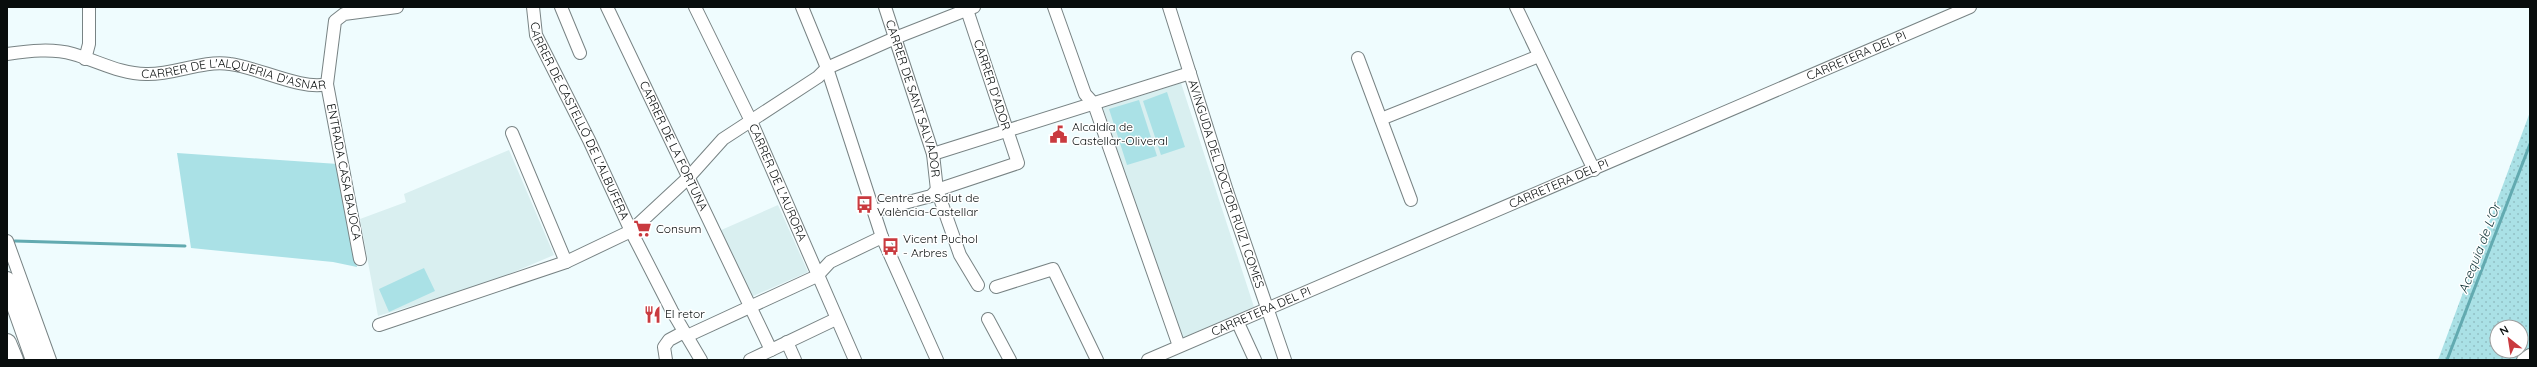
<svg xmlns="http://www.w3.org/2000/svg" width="2537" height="367" font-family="Quicksand,sans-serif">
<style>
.built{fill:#d9eff0}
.park{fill:url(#park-dots);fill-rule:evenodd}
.garden{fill:#aae1e6}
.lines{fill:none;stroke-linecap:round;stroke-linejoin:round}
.stream{stroke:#62aab0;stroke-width:3}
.minor-casing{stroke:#788384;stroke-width:14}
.highway-casing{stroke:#788384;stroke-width:20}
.minor{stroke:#fff;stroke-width:12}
.highway{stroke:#fff;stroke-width:18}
.labels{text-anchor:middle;stroke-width:3;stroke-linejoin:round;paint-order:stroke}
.street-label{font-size:12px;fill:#080d0d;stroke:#fff}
.poi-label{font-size:12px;fill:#080d0d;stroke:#fff;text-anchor:start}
.water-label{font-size:13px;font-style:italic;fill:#103437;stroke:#fff}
</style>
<defs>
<pattern id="park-dots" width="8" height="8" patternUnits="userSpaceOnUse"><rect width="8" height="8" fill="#aae1e6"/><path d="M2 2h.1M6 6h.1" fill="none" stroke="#91c0c4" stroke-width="1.8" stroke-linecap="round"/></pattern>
</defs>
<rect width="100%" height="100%" fill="#effcfe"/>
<path class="built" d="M1181,83L1254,307L1180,339L1103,108Z
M509,150L554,255L488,283L378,316L360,219L406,202L404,194Z
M778,205L808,272L751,297L719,231Z"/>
<path class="park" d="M2530,112V360H2438ZM2497,327H2521V351H2497Z"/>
<path class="garden" d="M1167,92L1185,147L1161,155L1143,101Z
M1139,100L1157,156L1127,165L1109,109Z
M177,153L338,164L357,267L333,262L191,248Z
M424,268L435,291L389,312L379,289Z"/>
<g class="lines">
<path class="stream" d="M15,241L185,246
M2447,360L2530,144"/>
<defs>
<g id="minor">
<path id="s1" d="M533,7L536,35L589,140L631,231L672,311L701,360"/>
<path d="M561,7L580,53"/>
<path id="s2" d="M607,7L771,350"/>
<path id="s3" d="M695,7L751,121L855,360"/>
<path d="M802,7L827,68L882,237L937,360"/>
<path id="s4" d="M885,7L933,154L937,190L960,255L978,285"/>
<path d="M1054,7L1085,94L1094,104L1179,346"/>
<path id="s5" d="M1169,7L1227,191L1285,360"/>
<path d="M1516,7L1594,170"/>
<path id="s6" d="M7,54C29,51 52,48 73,54C98,61 120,74 146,74C175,75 201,60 230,64C257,67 303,91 327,84"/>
<path d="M1358,58L1411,200"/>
<path d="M85,59L89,44V7"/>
<path d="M1381,119L1539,56"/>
<path d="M512,133L566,262"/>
<path d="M933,154L1190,73"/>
<path d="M874,211L931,196L937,190L1018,163L966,7"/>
<path d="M7,241L50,360"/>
<path d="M360,259L327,84L335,21L344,14L397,7"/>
<path d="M996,287L1053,269L1097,360"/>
<path d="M988,319L1010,360"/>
<path d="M1238,323L1255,360"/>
<path d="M379,325L566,262L631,231L688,178L723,139L818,77L827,68L895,38L974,7"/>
<path d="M687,336L817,276L830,262L882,237"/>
<path d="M787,342L795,360"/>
<path d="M666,360L664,347L669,340L684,332"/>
<path d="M750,360L836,319"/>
<path id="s7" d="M1148,360L1970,7"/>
<path d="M2523,360L2530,355"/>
</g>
<path id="highway" d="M7,281L35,360
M7,343L14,360"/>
</defs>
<use href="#minor" class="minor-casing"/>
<use href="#highway" class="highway-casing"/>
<use href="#minor" class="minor"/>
<use href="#highway" class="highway"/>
</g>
<defs>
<symbol id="civic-bare" viewBox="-9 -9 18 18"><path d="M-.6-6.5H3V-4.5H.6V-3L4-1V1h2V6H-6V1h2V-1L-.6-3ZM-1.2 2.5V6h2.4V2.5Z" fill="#c93a3f" stroke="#fff" stroke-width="2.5" paint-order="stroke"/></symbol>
<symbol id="bus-bare" viewBox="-9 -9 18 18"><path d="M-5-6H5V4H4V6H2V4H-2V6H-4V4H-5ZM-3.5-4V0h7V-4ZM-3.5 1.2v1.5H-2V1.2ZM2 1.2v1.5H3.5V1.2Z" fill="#c93a3f" stroke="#fff" stroke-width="2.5" paint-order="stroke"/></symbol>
<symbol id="supermarket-bare" viewBox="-9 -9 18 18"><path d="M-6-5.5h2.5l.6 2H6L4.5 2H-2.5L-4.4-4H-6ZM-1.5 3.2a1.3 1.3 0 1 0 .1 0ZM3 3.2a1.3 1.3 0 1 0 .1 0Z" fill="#c93a3f" stroke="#fff" stroke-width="2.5" paint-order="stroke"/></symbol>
<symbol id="restaurant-bare" viewBox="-9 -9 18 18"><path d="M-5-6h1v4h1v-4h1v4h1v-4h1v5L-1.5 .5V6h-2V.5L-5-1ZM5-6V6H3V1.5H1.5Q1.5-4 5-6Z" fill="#c93a3f" stroke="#fff" stroke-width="2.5" paint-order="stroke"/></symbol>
</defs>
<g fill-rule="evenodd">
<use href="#civic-bare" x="1046" y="122" width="25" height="25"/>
<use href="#bus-bare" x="852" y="192" width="25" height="25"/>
<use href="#supermarket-bare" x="630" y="216" width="25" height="25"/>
<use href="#bus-bare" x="878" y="234" width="25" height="25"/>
<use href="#restaurant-bare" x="640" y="302" width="25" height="25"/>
</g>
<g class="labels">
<g class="street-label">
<text dy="4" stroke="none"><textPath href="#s7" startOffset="771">CARRETERA DEL PI</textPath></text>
<text dy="4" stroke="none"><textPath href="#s6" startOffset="232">CARRER DE L'ALQUERIA D'ASNAR</textPath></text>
<text transform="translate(992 85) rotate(72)" y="4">CARRER D'ADOR</text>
<text dy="4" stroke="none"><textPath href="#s4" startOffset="96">CARRER DE SANT SALVADOR</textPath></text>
<text dy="4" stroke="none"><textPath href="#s1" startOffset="124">CARRER DE CASTELLÓ DE L'ALBUFERA</textPath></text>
<text dy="4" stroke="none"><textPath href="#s2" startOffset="154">CARRER DE LA FORTUNA</textPath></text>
<text transform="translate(344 172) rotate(79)" y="4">ENTRADA CASA BAJOCA</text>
<text dy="4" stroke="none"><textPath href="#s3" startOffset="194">CARRER DE L'AURORA</textPath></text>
<text dy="4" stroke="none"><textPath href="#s5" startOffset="186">AVINGUDA DEL DOCTOR RUIZ I COMES</textPath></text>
<text dy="4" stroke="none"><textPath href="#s7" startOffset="447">CARRETERA DEL PI</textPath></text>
<text dy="4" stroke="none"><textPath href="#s7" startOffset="123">CARRETERA DEL PI</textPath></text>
</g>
<g class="poi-label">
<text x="1072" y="131">Alcaldía de<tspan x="1072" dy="14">Castellar-Oliveral</tspan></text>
<text x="877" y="202">Centre de Salut de<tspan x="877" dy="14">València-Castellar</tspan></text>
<text x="656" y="233">Consum</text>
<text x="903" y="243">Vicent Puchol<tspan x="903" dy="14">- Arbres</tspan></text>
<text x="665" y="318">El retor</text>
</g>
<g class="water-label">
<text transform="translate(2479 248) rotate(-69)" y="5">Acequia de L'Or</text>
</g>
</g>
<rect width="2537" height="367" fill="none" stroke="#080d0d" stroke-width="16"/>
<g transform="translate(2509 339) rotate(330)"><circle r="19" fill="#ffffff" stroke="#9c9e9e"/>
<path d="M0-3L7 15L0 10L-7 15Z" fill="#c93a3f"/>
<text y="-6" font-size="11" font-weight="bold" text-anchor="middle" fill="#080d0d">N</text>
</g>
</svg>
